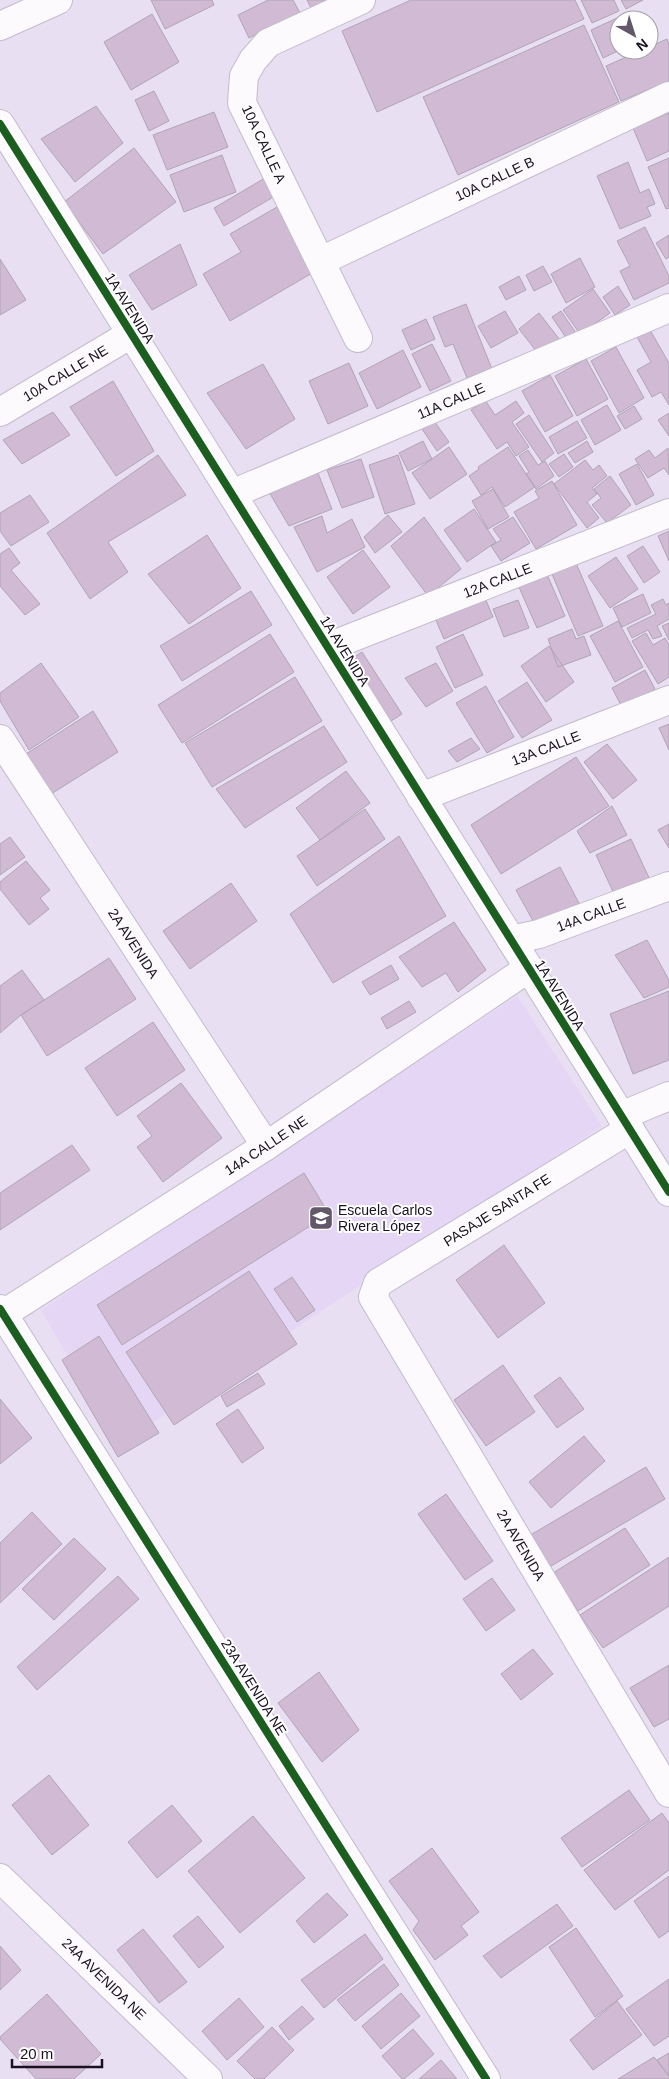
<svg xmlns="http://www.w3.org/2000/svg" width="669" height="2079" font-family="Arial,sans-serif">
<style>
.built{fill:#e6d6f6}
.building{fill:#d0bad4;stroke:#b0a5b4}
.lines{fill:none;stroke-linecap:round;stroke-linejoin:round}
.minor-casing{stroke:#c3bbcc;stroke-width:30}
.minor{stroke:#fcfafd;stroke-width:28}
.cycleway-casing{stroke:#fff;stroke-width:11}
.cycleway{stroke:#1b5e20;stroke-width:8}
.labels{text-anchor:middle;stroke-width:4;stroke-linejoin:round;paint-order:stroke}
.street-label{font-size:14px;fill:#191020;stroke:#fff}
.poi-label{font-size:14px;fill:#191020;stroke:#fff;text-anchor:start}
</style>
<rect width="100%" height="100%" fill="#e9dff3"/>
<path class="built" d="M517,996L602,1126L119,1445L41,1310Z"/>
<path class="building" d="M151,0H212L214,5L165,29Z
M268,0H293L300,13L249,38L238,15Z
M307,0H329L311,8Z
M411,0H575L584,19L377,112L342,31Z
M581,0H614L619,11L592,23Z
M621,0H643L626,9Z
M628,13L631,20H619L620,50L603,58L591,30Z
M152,14L179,62L131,90L104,42Z
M584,25L619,102L458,175L423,97Z
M667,39L669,44V81L621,101L606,66L642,50H649V47Z
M154,91L169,121L149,131L135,100Z
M96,106L123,143L75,182L41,139Z
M214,112L228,147L167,170L153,135Z
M669,113V151L647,161L633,128Z
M134,148L176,202L103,254L64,202Z
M222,155L236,192L184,212L170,175Z
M669,158V208L666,209L648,167Z
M628,162L640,193L649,189L655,204L647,207L651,216L620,229L597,176Z
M265,178L275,196L224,226L214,208Z
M277,207L314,272L230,321L203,274L241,252L230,234Z
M645,227L669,276V283L634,300L620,271L630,266L617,241Z
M669,235V257L666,259L656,243Z
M180,244L197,285L152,310L129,275Z
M580,258L595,287L566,303L551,274Z
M0,259L26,300L0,315Z
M543,266L552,282L534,291L526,275Z
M519,276L526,290L506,300L499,287Z
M618,286L630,305L615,315L603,297Z
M593,289L610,313L580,334L563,310Z
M466,304L492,369L467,378L453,344L445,347L433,317Z
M505,311L518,333L491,348L478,326Z
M561,311L578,336L569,342L552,317Z
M539,313L560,340L540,356L519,329Z
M426,319L435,339L411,350L402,330Z
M650,330L669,363V405L661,392L652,397L637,370L651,362L637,337Z
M432,344L451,381L430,391L412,354Z
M616,347L644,398L619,413L591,361Z
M403,350L421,387L377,409L359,373Z
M586,359L608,399L577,416L555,376Z
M349,363L368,406L328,424L309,381Z
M263,364L295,419L246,449L207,393Z
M550,375L573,416L545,432L522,391Z
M113,381L154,451L116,476L70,407Z
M485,400L495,415L516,401L524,413L512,422L529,447L516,456L507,442L497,449L471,410Z
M607,405L621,430L595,445L581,420Z
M634,406L642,419L625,429L617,416Z
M53,412L70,435L22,464L3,440Z
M669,413V436L658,420Z
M529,415L554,453L542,462L516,424Z
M432,418L449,442L437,451L420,426Z
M577,421L587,438L558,454L549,437Z
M423,441L432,459L408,471L399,453Z
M587,441L593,452L575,463L568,453Z
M449,447L467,474L430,499L412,473Z
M508,447L535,487L505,507L492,487L481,495L469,476L479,469L478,467Z
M668,448L669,475L664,468L648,478L635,459L649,450L655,458Z
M528,450L538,465L545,461L554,476L536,489L526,474L529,472L519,456Z
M564,454L573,467L559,477L549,464Z
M158,455L186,495L108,542L128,572L90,599L47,533Z
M398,455L415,504L385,514L369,465Z
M361,459L374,497L342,508L327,470Z
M585,460L593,470L599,465L607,476L592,488L597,494L587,502L599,518L587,528L554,484Z
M637,464L654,495L636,505L619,474Z
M318,473L332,509L289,526L269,492Z
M610,476L631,505L607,523L592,505L601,498L594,489Z
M552,481L577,525L536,549L514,512L539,498L535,491Z
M493,489L509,517L488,529L472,501Z
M30,495L49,522L11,546L0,531V513Z
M474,509L496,542L467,562L444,530Z
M388,515L402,532L375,553L364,537Z
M322,516L327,533L352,519L365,547L317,572L294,527Z
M424,517L461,569L428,596L391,546Z
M513,517L530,543L501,561L491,546L501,540L493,529Z
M669,531V561L658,536Z
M207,535L241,588L189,624L148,574Z
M643,546L660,572L644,583L627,556Z
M9,548L20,563L11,570L40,604L25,615L0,586V554Z
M363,550L390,587L353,614L327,577Z
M616,557L638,589L610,608L588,576Z
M576,563L603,626L578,636L552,574Z
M546,572L565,616L537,628L518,585Z
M251,591L272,625L182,681L160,646Z
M482,591L493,617L444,639L432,611Z
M643,594L651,613L622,627L613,608Z
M663,599L666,605L669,603V619L657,626L662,636L653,639L648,630L632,638L627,628L656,614L651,605Z
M518,600L529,628L504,637L493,609Z
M618,621L643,667L615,682L590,636Z
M669,623V640L662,626Z
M572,629L576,639L584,636L591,655L558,667L548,639Z
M646,633L653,645L665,638L669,645V677L658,684L632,641Z
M270,634L294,672L182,743L158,705Z
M463,634L483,675L455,688L436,647Z
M549,646L574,682L546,702L521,666Z
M362,652L402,714L391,721L351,659Z
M41,663L79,717L29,750L0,701V693Z
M436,663L453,691L426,707L405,678Z
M645,670L655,689L622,707L612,688Z
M295,677L322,721L212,787L185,743Z
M527,682L552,720L522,738L498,701Z
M486,686L514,737L487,753L456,703Z
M93,711L118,752L51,794L26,754Z
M669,724V750L659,728Z
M324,726L347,762L245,828L216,789Z
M471,738L480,749L457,762L448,751Z
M607,744L637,780L613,799L584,762Z
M576,757L609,806L501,874L471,825Z
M346,771L370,803L320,840L296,808Z
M612,806L627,835L590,853L577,831Z
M365,809L385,839L317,886L297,856Z
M669,824V848L658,830Z
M399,836L446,916L333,983L290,914Z
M10,837L25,857L0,875V844Z
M631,839L651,882L616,898L596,855Z
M26,861L50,890L40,898L49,909L29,925L0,889V882Z
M560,867L581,907L538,930L516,890Z
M231,883L257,921L190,969L163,931Z
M454,922L486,970L458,992L446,973L422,987L399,957Z
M647,940L669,980V987L644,998L615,955Z
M109,958L136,999L47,1056L21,1015Z
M391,965L399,979L370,995L362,982Z
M22,970L44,1000L21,1015L0,1033V986Z
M669,991V1060L633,1074L610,1014Z
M409,1001L416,1012L387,1029L381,1018Z
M153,1022L185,1070L117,1116L85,1068Z
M181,1083L222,1138L163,1182L137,1147L152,1136L137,1116Z
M72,1145L90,1170L0,1230V1193Z
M304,1173L329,1214L122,1345L97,1305Z
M504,1245L545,1303L498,1338L456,1280Z
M249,1271L297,1344L174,1425L126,1352Z
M292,1277L315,1310L297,1322L274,1289Z
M99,1336L159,1433L118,1457L62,1360Z
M503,1365L535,1412L486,1446L454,1400Z
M258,1373L265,1384L227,1407L221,1396Z
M560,1377L584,1409L557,1428L534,1396Z
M0,1399L32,1438L0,1464Z
M238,1409L264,1448L242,1463L216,1424Z
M584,1436L605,1461L551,1508L529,1482Z
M646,1467L665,1499L546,1569L527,1537Z
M446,1494L493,1561L465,1580L418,1514Z
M32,1512L62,1544L0,1603V1543Z
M625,1528L650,1565L578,1611L553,1573Z
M74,1538L106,1569L54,1620L22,1589Z
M669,1557V1606L603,1648L580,1615Z
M118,1576L139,1599L37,1690L17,1667Z
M492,1578L515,1610L486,1631L463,1599Z
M533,1649L553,1674L521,1700L501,1674Z
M669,1665V1719L654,1727L630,1688Z
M319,1672L359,1730L322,1762L278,1703Z
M49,1775L89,1825L52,1855L12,1805Z
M629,1790L650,1820L582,1867L561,1838Z
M172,1805L202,1841L157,1878L128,1842Z
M662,1813L669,1823V1870L615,1910L584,1870Z
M253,1816L305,1878L240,1933L188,1871Z
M432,1848L479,1912L461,1926L468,1935L435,1960L413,1930L419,1921L389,1881Z
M669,1876V1931L659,1938L634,1901Z
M327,1893L348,1915L314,1943L296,1921Z
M557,1904L573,1926L501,1978L483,1956Z
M198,1916L224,1947L199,1968L173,1936Z
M576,1928L623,1996L595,2017L549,1947Z
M143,1929L187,1982L159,2003L117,1950Z
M365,1934L383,1959L324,2008L301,1980Z
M0,1946L21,1970L0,1990Z
M384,1964L399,1985L355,2021L337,2000Z
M669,1979V2036L654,2046L626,2009Z
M401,1993L420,2016L381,2049L362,2026Z
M47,1994L101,2054L74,2079H36L0,2039V2037Z
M239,1998L264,2027L227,2060L202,2031Z
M617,2001L642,2035L593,2070L570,2040Z
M302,2006L314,2019L289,2040L279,2026Z
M272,2027L294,2050L264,2079H255L237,2061Z
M413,2029L434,2054L404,2079H402L382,2056Z
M669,2053V2076L657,2060Z
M654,2057L669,2076V2079H618Z
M441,2060L457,2079H419Z"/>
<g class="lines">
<defs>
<g id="minor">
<path d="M0,26L58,0"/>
<path d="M0,124L669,1192"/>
<path id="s1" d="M321,261L669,96"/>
<path d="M358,338L242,103L244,76L253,60L268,43L361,0"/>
<path id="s2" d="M0,412L131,334"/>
<path id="s3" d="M232,494L669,308"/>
<path id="s4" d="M328,647L669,513"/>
<path id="s5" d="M0,739L266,1146"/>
<path id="s6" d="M421,797L669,700"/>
<path id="s7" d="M511,940L539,934L669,886"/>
<path d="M621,1116L669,1096"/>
<path id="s8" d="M630,1129L378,1283L373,1297L669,1793"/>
<path d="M0,1309L486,2079"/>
<path id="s9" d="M0,1316L266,1146L529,968"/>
<path id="s10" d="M0,1878L208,2079"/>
</g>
</defs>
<use href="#minor" class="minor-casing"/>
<use href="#minor" class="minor"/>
<defs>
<path id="cycleway" d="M0,124L669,1192
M0,1309L486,2079"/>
</defs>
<use href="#cycleway" class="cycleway-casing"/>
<use href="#cycleway" class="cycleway"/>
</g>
<defs>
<symbol id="school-square" viewBox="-11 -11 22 22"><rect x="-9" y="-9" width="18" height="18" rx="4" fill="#62586a" stroke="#fff"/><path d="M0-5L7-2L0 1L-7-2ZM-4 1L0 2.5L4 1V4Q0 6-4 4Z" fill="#fff"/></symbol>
</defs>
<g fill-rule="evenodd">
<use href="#school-square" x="307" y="1204" width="28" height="28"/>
</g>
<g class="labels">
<g class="street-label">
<text transform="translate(264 144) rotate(65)" y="5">10A CALLE A</text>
<text dy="5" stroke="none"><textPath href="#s1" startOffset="192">10A CALLE B</textPath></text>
<text transform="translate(130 308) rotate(58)" y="5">1A AVENIDA</text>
<text dy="5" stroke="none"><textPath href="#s2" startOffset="76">10A CALLE NE</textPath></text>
<text dy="5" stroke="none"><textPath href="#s3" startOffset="238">11A CALLE</textPath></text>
<text dy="5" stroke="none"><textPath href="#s4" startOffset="182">12A CALLE</textPath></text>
<text transform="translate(345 651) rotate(58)" y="5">1A AVENIDA</text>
<text dy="5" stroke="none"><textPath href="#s6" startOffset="134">13A CALLE</textPath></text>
<text dy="5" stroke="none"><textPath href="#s7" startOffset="84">14A CALLE</textPath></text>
<text dy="5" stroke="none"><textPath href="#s5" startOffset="244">2A AVENIDA</textPath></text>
<text transform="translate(560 995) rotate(58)" y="5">1A AVENIDA</text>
<text dy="5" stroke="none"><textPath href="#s9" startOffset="316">14A CALLE NE</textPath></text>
<text transform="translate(497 1210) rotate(-32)" y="5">PASAJE SANTA FE</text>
<text dy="5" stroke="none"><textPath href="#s8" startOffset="599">2A AVENIDA</textPath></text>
<text transform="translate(254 1687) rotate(58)" y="5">23A AVENIDA NE</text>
<text dy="5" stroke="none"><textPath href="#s10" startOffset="145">24A AVENIDA NE</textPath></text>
</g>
<g class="poi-label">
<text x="338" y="1215">Escuela Carlos<tspan x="338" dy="16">Rivera López</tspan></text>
</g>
</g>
<g transform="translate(634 35) rotate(141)"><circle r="24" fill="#ffffff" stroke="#a39fa6"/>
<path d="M0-4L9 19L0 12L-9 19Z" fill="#62586a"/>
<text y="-8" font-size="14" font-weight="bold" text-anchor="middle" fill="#191020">N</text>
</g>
<path d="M12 2059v8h90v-8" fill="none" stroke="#191020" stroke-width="2.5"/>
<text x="20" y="2059" font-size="15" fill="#191020" stroke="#ffffff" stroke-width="4" paint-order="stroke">20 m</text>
</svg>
